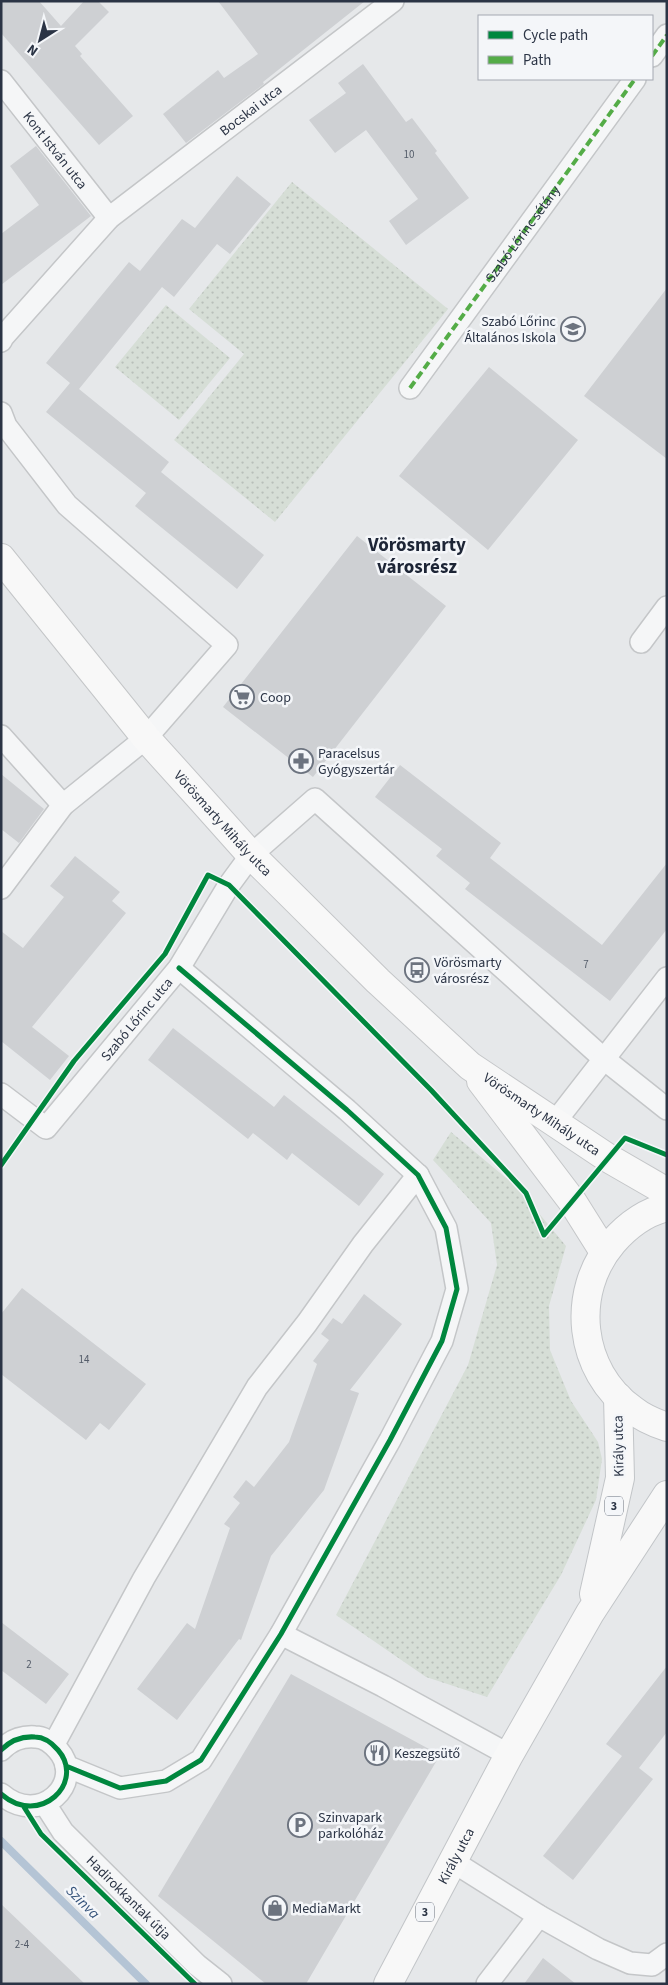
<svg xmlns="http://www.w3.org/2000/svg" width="668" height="1985" font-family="'Source Sans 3',sans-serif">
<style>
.park{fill:url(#park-dots)}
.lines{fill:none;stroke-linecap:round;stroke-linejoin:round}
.stream{stroke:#b4c4d5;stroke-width:8}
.building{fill:#ced0d3}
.street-casing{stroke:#c4c6c8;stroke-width:24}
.secondary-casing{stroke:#c4c6c8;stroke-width:30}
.primary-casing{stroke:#c2c5c8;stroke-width:30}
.street{stroke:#f5f6f7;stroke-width:21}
.secondary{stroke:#f8f8f8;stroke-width:28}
.primary{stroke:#f8f8f8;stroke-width:28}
.quiet{stroke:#54ac47;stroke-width:4;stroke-dasharray:8 4;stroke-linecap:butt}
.cycleway-casing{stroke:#f4f6f9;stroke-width:8}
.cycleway{stroke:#00873e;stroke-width:5}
.labels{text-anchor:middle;stroke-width:5;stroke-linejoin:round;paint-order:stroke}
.number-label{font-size:11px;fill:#545c69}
.shield{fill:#f4f6f9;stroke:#676e7b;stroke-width:1}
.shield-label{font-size:12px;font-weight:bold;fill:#2b3445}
.street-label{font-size:14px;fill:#2b3445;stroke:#f4f6f9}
.poi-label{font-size:14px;fill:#2b3445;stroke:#f4f6f9;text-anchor:start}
.water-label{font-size:15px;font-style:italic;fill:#34527a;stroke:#f4f6f9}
.district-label{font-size:19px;font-weight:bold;fill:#1d2536;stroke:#f4f6f9}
</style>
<defs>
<pattern id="park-dots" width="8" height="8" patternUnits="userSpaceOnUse" patternTransform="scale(1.25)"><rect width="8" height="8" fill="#d6ded6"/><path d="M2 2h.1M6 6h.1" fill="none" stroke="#b8bfb9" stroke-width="1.8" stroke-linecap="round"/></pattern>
</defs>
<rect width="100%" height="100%" fill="#e6e8ea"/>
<path class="park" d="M292,182L448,309L275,522L174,440L244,354L189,309Z
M166,305L230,358L179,420L115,367Z
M451,1132L518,1188L566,1246L549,1306L550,1350L571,1401L598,1442L602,1459L596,1500L561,1575L487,1697L426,1677L336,1615L468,1365L497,1265L491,1223L433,1160Z"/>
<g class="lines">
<path class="stream" d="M1,1841L146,1984"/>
</g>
<path class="building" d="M1,1H39L61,26L84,1H98L109,12L75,46L82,54L80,56L133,116L99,145L1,33Z
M218,1H365L263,82L264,84L186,143L163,114L218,70L224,78L258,54Z
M363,64L406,122L412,118L437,151L435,153L469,198L406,245L389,221L418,199L366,130L335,153L309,120L346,93L338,83Z
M36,146L91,216L1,285V234L39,205L10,166Z
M237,176L271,204L230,254L217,244L174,297L162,287L79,389L169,462L161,472L264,555L237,589L135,506L146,493L46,412L70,383L46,363L129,262L140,271L182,219L195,228Z
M667,288V459L584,396Z
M489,367L578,440L488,550L399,476Z
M357,536L446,606L313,777L223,707Z
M400,765L501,843L490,858L602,945L667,863V929L610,1001L465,889L470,883L436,856L442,849L375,797Z
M1,774L44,809L19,843L1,829Z
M75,856L120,892L112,901L126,913L32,1027L69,1056L50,1080L1,1041V931L23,948L64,897L50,886Z
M173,1028L274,1107L284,1095L384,1174L359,1206L292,1153L287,1160L253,1133L248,1139L148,1060Z
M22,1288L146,1384L109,1430L100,1423L86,1440L1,1374V1314Z
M364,1294L402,1324L350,1390L359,1393L324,1490L271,1556L241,1640L239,1639L177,1720L137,1689L187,1623L195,1629L230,1528L224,1524L240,1503L233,1497L246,1480L254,1487L289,1442L317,1364L313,1361L329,1340L321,1334L333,1318L342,1324Z
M1,1622L69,1674L46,1704L1,1670Z
M667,1666V1732L639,1768L653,1779L573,1880L543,1856L622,1756L606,1744Z
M291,1674L440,1755L306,1984H266L158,1896Z
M1,1904L85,1984H1Z
M543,1958L576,1984H524Z"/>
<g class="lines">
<defs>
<g id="street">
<path d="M652,56L667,35"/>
<path id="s1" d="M1,81L109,218"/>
<path id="s2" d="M1,341L3,337L109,218L393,1"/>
<path id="s3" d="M410,388L635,79"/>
<path d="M1,413L6,426L67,505L227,645L146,738L63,805L1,888"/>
<path d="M641,642L667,607"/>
<path d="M1,736L63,805"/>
<path id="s4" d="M1,1094L46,1128L179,968L229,885L251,855L315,799L604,1059L667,1109"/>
<path d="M555,1122L667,978"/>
<path d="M281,1634L383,1686L509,1755"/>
<path d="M54,1744L144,1578L257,1387L307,1323L363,1244L418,1175"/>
<path d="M1,1750C11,1740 21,1736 35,1737C44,1737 52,1743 58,1750C86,1782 40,1828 1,1794"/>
<path d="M66,1766L120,1788L166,1781L201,1760L281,1634L390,1440L442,1341L457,1289L446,1228L418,1175L347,1110L179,968"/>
<path id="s5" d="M45,1804L63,1832L197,1965L221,1984"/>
<path d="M452,1861L539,1916L598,1949L630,1963L652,1965L667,1954"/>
<path d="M487,1984L539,1916"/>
</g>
<g id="secondary">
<path id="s6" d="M1,558L146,738L201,799L251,855L378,981L470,1066L608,1158L667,1192"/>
<path d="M481,1081L572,1201L604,1252"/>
</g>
<g id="primary">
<path d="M667,1207C646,1212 627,1226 613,1242C570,1292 578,1371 633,1410C643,1418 655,1423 667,1427"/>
<path d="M594,1594L620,1478L618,1397"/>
<path id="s7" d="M388,1984L509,1755L590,1613L667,1495"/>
</g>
</defs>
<use href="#street" class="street-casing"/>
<use href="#secondary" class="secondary-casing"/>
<use href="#primary" class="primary-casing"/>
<use href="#street" class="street"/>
<use href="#secondary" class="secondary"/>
<use href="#primary" class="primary"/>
<path class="quiet" d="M652,56L667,35
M410,388L635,79"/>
<defs>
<path id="cycleway" d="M1,1165L74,1061L165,954L208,875L229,885L431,1090L526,1193L544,1235L625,1138L667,1155
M1,1750C11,1740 21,1736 35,1737C44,1737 52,1743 58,1750C86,1782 40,1828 1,1794
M66,1766L120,1788L166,1781L201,1760L281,1634L390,1440L442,1341L457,1289L446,1228L418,1175L347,1110L179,968
M24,1807L41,1834L195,1984"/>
</defs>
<use href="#cycleway" class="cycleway-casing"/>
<use href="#cycleway" class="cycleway"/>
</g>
<defs>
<symbol id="school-ring" viewBox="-11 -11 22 22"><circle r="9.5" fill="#f4f6f9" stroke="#6c737f" stroke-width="1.5"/><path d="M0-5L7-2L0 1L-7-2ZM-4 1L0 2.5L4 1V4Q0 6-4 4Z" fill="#6c737f"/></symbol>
<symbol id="supermarket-ring" viewBox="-11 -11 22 22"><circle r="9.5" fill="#f4f6f9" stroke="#6c737f" stroke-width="1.5"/><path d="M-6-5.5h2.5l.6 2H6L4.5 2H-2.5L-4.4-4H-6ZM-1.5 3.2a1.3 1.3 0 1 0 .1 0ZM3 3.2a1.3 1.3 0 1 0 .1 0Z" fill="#6c737f"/></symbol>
<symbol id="pharmacy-ring" viewBox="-11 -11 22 22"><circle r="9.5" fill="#f4f6f9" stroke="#6c737f" stroke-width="1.5"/><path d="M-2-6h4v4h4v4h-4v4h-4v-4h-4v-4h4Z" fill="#6c737f"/></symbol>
<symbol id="bus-ring" viewBox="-11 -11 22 22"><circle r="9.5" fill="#f4f6f9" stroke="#6c737f" stroke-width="1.5"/><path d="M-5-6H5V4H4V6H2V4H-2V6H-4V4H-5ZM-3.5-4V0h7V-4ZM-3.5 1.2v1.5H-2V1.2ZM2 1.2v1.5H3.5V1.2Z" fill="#6c737f"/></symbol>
<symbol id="restaurant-ring" viewBox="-11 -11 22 22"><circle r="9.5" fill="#f4f6f9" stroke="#6c737f" stroke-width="1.5"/><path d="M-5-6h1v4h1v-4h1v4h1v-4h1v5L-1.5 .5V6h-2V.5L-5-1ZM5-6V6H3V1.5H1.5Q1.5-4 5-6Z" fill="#6c737f"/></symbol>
<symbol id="parking-ring" viewBox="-11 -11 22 22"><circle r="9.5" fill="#f4f6f9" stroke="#6c737f" stroke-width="1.5"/><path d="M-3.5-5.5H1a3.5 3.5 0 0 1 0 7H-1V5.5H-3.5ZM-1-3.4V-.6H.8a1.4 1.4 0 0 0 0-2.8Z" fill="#6c737f"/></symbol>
<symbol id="shop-ring" viewBox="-11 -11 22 22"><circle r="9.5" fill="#f4f6f9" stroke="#6c737f" stroke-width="1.5"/><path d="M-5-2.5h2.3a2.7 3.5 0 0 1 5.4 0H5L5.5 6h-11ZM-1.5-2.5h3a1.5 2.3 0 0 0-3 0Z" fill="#6c737f"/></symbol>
</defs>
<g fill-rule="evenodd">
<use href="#school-ring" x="559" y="315" width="28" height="28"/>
<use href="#supermarket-ring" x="228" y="683" width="28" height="28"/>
<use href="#pharmacy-ring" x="287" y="747" width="28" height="28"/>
<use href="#bus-ring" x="403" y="956" width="28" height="28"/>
<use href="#restaurant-ring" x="363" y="1739" width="28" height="28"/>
<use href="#parking-ring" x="286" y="1811" width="28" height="28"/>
<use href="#shop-ring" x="261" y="1894" width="28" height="28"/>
</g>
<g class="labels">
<g class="number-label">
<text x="409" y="158">10</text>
<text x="586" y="968">7</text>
<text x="84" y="1363">14</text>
<text x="29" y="1668">2</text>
<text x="22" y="1948">2-4</text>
</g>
<g class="shield">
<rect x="605" y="1496.5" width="18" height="19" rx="4"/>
<rect x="416" y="1902.5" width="18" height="19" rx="4"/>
</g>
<g class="shield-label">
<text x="614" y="1510">3</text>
<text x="425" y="1916">3</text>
</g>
<g class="street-label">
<text dy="5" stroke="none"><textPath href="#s2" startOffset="342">Bocskai utca</textPath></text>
<text dy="5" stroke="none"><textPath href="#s1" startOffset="88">Kont István utca</textPath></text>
<text dy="5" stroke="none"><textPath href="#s3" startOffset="191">Szabó Lőrinc sétány</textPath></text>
<text dy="5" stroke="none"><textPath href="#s6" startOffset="346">Vörösmarty Mihály utca</textPath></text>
<text dy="5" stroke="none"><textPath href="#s4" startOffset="198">Szabó Lőrinc utca</textPath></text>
<text dy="5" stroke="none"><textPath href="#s6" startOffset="779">Vörösmarty Mihály utca</textPath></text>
<text transform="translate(618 1446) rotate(-91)" y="5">Király utca</text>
<text dy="5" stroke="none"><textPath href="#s7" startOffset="145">Király utca</textPath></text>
<text dy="5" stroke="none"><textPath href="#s5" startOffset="126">Hadirokkantak útja</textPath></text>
</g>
<g class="poi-label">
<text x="556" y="326" text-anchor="end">Szabó Lőrinc<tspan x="556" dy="16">Általános Iskola</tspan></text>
<text x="260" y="702">Coop</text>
<text x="318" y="758">Paracelsus<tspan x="318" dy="16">Gyógyszertár</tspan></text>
<text x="434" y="967">Vörösmarty<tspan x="434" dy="16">városrész</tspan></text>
<text x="394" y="1758">Keszegsütő</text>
<text x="318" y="1822">Szinvapark<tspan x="318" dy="16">parkolóház</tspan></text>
<text x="292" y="1913">MediaMarkt</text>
</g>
<g class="water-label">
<text transform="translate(83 1902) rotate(45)" y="5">Szinva</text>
</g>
<g class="district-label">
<text x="417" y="551">Vörösmarty<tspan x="417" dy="22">városrész</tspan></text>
</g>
</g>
<rect width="668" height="1985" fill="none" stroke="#2b3445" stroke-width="5"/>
<rect x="478" y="15" width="175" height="65" fill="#f4f6f9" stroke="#a4a8b1"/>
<rect x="488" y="31" width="25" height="8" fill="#00873e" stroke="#a4a8b1"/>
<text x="523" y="40" font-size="15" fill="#2b3445">Cycle path</text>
<rect x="488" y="56" width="25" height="8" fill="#54ac47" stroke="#a4a8b1"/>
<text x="523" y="65" font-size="15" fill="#2b3445">Path</text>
<g transform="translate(40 40) rotate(216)" stroke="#f4f6f9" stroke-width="4" paint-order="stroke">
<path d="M0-4L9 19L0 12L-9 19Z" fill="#2b3445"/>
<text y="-8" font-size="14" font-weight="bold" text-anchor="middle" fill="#2b3445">N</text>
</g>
</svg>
